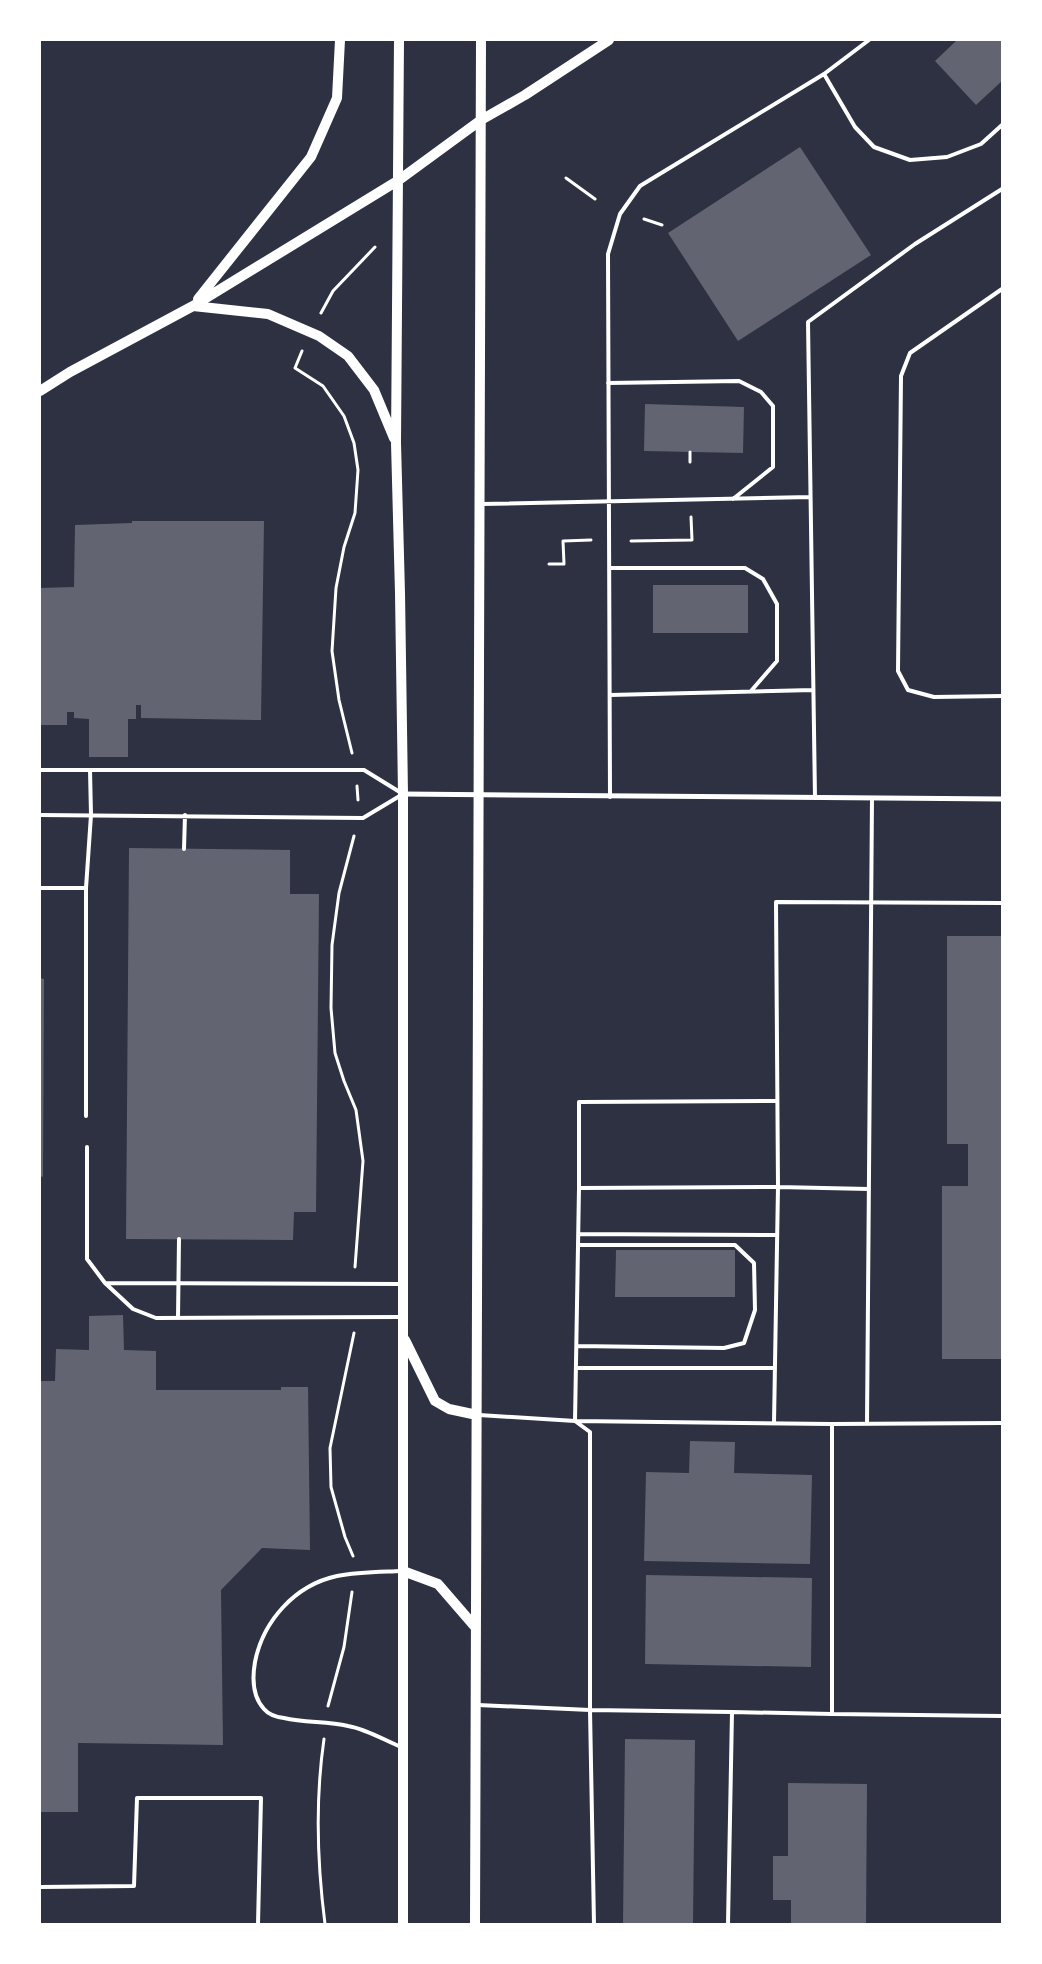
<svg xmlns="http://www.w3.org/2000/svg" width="1042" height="1964" font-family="Jost,sans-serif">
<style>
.building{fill:#626471}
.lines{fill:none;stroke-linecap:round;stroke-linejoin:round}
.path{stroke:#fff;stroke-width:3}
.service{stroke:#fff;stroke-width:4}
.minor{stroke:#fff;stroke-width:5}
.secondary{stroke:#fff;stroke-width:10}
</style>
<rect width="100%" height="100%" fill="#2d3142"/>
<path class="building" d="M957,40H1002V81L976,105L935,61Z
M800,147L871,255L738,341L668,233Z
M645,404L744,407L743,453L644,451Z
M132,521H264L261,720L141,718V705H136V719H128V757H89V719L74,718V712H67V725H40V588L74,587L75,525L132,523Z
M653,585H748V633H653Z
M129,848L290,850V894H319L316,1212H294L293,1240L126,1239Z
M947,936H1002V1359H942V1186H968V1144H947Z
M40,978L44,979L43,1177L40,1176Z
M616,1250H735V1297H615Z
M123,1315L124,1350L156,1351V1390H281V1387H308L310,1550L262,1548L221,1590L223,1745L78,1743V1812H40V1381H55L56,1349L89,1350V1316Z
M690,1441L735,1442L734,1473L812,1475L810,1564L644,1561L646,1472L689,1473Z
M646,1575L812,1578L811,1667L645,1664Z
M625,1739L695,1740L693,1924H623Z
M788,1783L867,1784L866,1924H791V1900H773V1856H788Z"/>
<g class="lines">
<path class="path" d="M566,178L595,199
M644,219L662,225
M321,313L333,291L375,247
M302,351L295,368L323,386L344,416L354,443L358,470L355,513L344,547L336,588L332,651L339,700L352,753
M690,452V462
M631,541L692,540L691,517
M549,564H564L563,541L591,540
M357,786L358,800
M354,836L339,893L332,945L331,1008L335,1053L344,1081L356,1110L363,1161L355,1267
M353,1556L345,1537L331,1487L330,1448L354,1333
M328,1706L344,1647L352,1592
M324,1739C315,1801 317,1862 325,1924"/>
<path class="service" d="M824,74L855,127L874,147L910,160L947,157L981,144L1002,125
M1002,289L910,353L901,376L898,671L908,690L934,697L1002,696
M608,383L739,381L761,392L773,406V467L733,499
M481,504L810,497
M609,568H745L763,579L777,604V661L751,691
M610,695L813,690
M40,770H364L403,794L363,818L40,815
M610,797L608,254L620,214L640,186L824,74L869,40
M815,798L808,322L915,244L1002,189
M184,849L185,815
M40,888H86
M86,1116V888L91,815L90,770
M87,1147V1259L105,1283L133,1309L156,1318L401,1317
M579,1188L575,1421L832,1424V1714L732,1712
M869,1189L778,1187L776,902L1002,903
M578,1234L777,1235
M105,1283L403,1284
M178,1318L179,1239
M577,1346L724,1348L744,1343L755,1310L754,1263L735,1245H578
M577,1368H775
M479,1415L575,1421L590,1432V1710L594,1924
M774,1423L778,1187L579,1188V1102L777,1101
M832,1424L1002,1423
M867,1424L872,798
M401,1571C380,1572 358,1572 337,1576C295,1585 263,1621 255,1662C252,1679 252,1696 264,1709C269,1715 276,1717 284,1718C305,1723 327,1721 348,1726C366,1729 384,1740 401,1747
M478,1705L590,1710L732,1712L728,1924
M832,1714L1002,1716
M40,1887L134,1886L137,1798H261L258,1924"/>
<path class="minor" d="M403,794L1002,799"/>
<path class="secondary" d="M399,40L396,443L400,593L403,794V1924
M198,299L311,157L337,98L340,40
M193,306L268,314L319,336L348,356L374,390L394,438
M40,391L70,372L193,306L399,180L481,120L525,95L609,40
M405,1340L435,1401L449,1409L477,1415
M403,1571L438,1584L476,1628
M475,1924L481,40"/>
</g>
<rect width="1042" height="1964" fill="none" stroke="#ffffff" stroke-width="82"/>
</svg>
